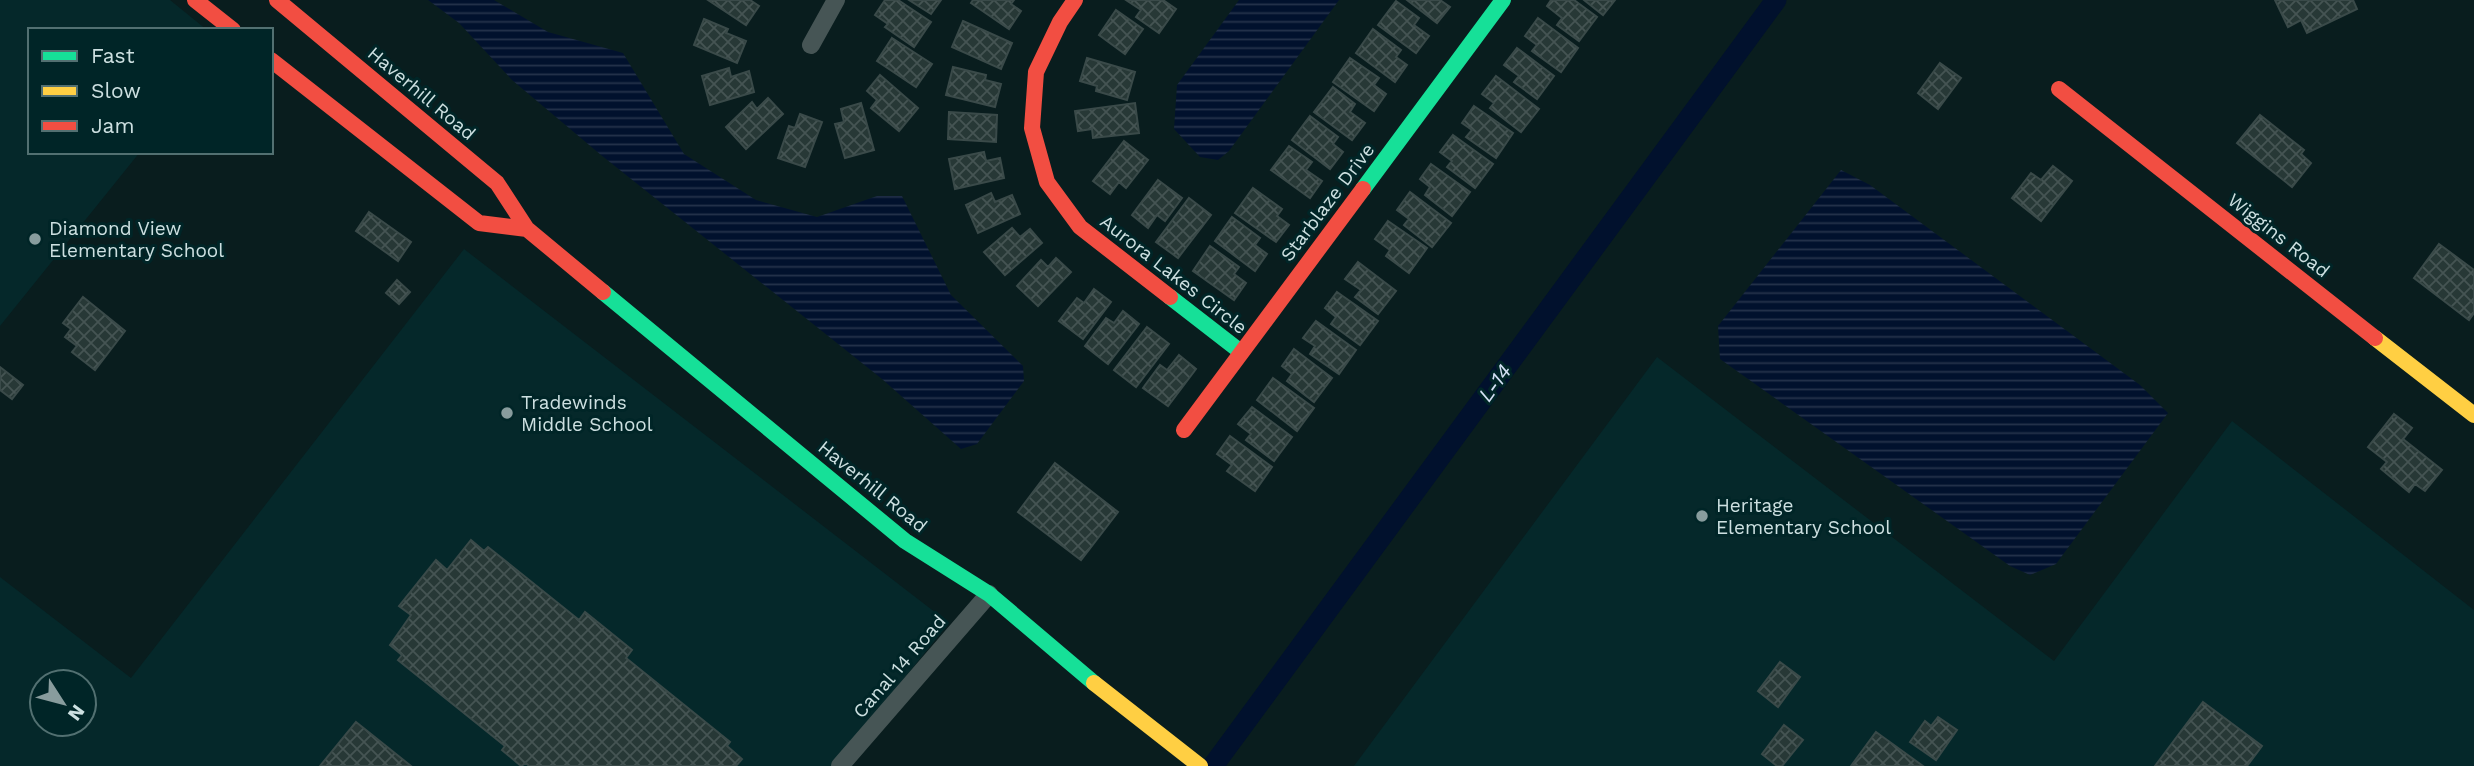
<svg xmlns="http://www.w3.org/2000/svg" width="2474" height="766" font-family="'Work Sans',sans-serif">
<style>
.built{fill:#05282a;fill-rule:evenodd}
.water{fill:url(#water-rules)}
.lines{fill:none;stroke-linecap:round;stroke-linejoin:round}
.canal{stroke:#01112d;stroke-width:21}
.building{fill:url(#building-cross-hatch);stroke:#3a4a49;stroke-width:2}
.street{stroke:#465555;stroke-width:18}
.fast{stroke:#16e098;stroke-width:16}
.slow{stroke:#ffcf43;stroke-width:16}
.jam{stroke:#f24e42;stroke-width:16}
.poi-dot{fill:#889c9d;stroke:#002527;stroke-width:2.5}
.labels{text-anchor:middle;stroke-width:6;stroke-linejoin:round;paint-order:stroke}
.street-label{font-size:19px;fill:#cde0e1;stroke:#002527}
.poi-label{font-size:19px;fill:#cde0e1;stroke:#002527;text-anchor:start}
.water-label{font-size:21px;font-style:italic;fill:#d5e2f5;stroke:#002527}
</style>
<defs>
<pattern id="water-rules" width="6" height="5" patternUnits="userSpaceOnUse" patternTransform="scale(1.75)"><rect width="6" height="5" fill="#01112d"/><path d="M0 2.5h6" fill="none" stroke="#25334b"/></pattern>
<pattern id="building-cross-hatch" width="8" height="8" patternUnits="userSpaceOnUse" patternTransform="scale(1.75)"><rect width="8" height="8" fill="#273836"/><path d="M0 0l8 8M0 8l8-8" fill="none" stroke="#455453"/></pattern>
</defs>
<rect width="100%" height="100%" fill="#091d1e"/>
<path class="built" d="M0,0H170L207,30H30V152H140L0,326Z
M464,249L949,623L833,766H0V577L131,678ZM42,682H84V724H42Z
M1657,357L2054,661L2232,421L2474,610V766H1354Z"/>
<path class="water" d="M428,0H494L548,32L623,53L684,154L756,200L817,217L877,196H902L951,295L1023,366L1024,381L977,444L961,449L882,379L601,155L512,80L459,23Z
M1239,0H1339L1229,151L1218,160L1200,157L1174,129L1177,85Z
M1841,170L1870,185L2140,385L2168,413L2056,564L2030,575L2010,566L1720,359L1718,326Z"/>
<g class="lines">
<path class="canal" d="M1213,766L1776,0"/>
</g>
<path class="building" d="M708,0H750L759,6L746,25Z
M885,0H898L931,22L914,47L885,27L888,24L875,15Z
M909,0H941L931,14Z
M973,0H1014L1011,4L1021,11L1009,29L971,3Z
M1126,0H1163L1176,9L1159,33L1136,17L1141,10Z
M1407,0H1440L1450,7L1437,23Z
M1551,0H1574L1597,17L1579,41L1557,25L1562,18L1547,6Z
M1584,0H1615L1603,15Z
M2275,0H2353L2357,9L2307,33L2301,20L2288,27Z
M1396,1L1419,18L1414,25L1429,36L1416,53L1378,25Z
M1116,10L1143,29L1125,54L1099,35Z
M1538,18L1578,48L1561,72L1532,51L1537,45L1525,36Z
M704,19L728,29L726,33L746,41L737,63L694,45Z
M963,21L1012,43L1001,69L952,47Z
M1373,29L1401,50L1396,57L1407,65L1395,82L1356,53Z
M892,38L932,64L916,87L877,61Z
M1517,48L1554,76L1537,99L1514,82L1519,76L1504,65Z
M1087,58L1135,72L1127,100L1096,91L1097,86L1080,81Z
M1350,58L1379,78L1374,85L1386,94L1374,111L1333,82Z
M1940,63L1961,78L1938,109L1918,93Z
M953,67L986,75L985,80L1001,84L995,107L946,95Z
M729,68L731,77L749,71L754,92L710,105L702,76Z
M880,75L918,108L899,131L871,108L877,100L867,91Z
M1496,76L1539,109L1521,132L1490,108L1494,103L1482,94Z
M1333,87L1355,104L1350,112L1365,123L1352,140L1314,112Z
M768,98L783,114L746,149L726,127L752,102L757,109Z
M861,103L874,150L845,158L835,124L844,122L841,109Z
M1135,103L1139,133L1093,138L1092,129L1078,131L1075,111Z
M1474,106L1513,133L1496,158L1466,137L1472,130L1462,123Z
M949,112L997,115L996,142L948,139Z
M800,114L822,122L805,167L778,158L789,126L795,128Z
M2260,115L2304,150L2301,154L2311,163L2292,187L2237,143Z
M1310,116L1338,137L1333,144L1343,152L1330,169L1292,140Z
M1453,135L1493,164L1475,188L1447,167L1452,161L1440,152Z
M1124,141L1148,160L1126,188L1119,182L1110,194L1093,181Z
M1289,146L1312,162L1306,170L1322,181L1310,198L1271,170Z
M984,152L986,161L1000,158L1004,178L955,189L949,159Z
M1431,164L1470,192L1452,216L1425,195L1430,187L1420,179Z
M2053,166L2072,181L2041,221L2012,198L2031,173L2041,180Z
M1158,180L1182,198L1165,221L1157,215L1148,228L1132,215Z
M1253,188L1282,209L1277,216L1289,225L1276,242L1235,213Z
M1410,192L1451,223L1432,247L1404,225L1409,219L1397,210Z
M991,193L995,202L1012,195L1020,214L978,233L966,205Z
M1189,198L1211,215L1178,258L1156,242Z
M369,212L411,242L398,261L356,231Z
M1232,217L1260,238L1255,245L1267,254L1255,271L1215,241Z
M1388,221L1427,248L1409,273L1386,256L1390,250L1375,239Z
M1012,228L1020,237L1030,229L1042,243L1005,275L984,252Z
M2439,244L2474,270V313L2469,320L2414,278Z
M1210,246L1239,267L1234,274L1246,283L1234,300L1193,271Z
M1056,258L1071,272L1038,306L1017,286L1041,260L1048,267Z
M1358,262L1396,291L1378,314L1355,297L1361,290L1345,279Z
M397,280L410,292L399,304L386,293Z
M1094,289L1111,302L1083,339L1059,321L1077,298L1084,303Z
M1337,292L1378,321L1360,345L1331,324L1336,317L1325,308Z
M83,297L125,331L95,370L72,352L77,346L65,337L71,329L63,323Z
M1123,311L1139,324L1108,364L1085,346L1106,318L1114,323Z
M1316,321L1356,350L1339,374L1310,354L1315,346L1303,338Z
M1147,327L1169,344L1136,387L1114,370Z
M1294,349L1332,378L1314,402L1287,381L1292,374L1282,366Z
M1179,355L1196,369L1168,406L1143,388L1160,365L1167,370Z
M0,367L23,385L12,399L0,390Z
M1273,378L1314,408L1297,431L1257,400Z
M1252,407L1292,437L1274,461L1246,440L1251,434L1238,424Z
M2394,414L2412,428L2403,439L2442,470L2425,491L2415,484L2409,492L2381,469L2387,462L2368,447Z
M1230,436L1272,467L1255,491L1227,471L1232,465L1217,454Z
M1055,463L1118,512L1081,560L1018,512Z
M471,540L484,551L488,547L579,620L585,612L632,650L626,658L730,742L727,746L742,759L736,766H529L526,763L521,766L502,750L505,746L398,660L402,655L390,645L411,615L399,606L436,560L447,570Z
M1780,662L1800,677L1778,707L1758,691Z
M2203,702L2262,746L2247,766H2155Z
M1938,717L1957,730L1936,760L1910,742L1925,721L1931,726Z
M356,722L411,766H320Z
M1784,725L1803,740L1782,766H1777L1762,754Z
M1876,732L1923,766H1851Z"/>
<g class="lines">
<path class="street" d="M811,45L836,0
M840,766L989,594"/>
<path class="fast" d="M1363,189L1503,0
M603,292L905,541L989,594L1094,683
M1170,297L1241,352"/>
<path class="slow" d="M2375,338L2474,415
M1094,683L1200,766"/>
<path class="jam" d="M195,0L233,30
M277,0L497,183L527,229L603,292
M1075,0L1060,22L1036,72L1032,128L1047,182L1080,227L1170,297
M271,60L479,223L527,229
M2059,89L2375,338
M1184,430L1363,189"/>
</g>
<g class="poi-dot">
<circle cx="35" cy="239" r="7"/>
<circle cx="507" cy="413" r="7"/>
<circle cx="1702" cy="516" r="7"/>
</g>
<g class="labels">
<g class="street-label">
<text transform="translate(422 93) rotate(40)" y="7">Haverhill Road</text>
<text transform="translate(1327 202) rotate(-53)" y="7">Starblaze Drive</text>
<text transform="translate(2279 235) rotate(38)" y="7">Wiggins Road</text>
<text transform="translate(1174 274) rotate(38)" y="7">Aurora Lakes Circle</text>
<text transform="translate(873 486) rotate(39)" y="7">Haverhill Road</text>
<text transform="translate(899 666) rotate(-49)" y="7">Canal 14 Road</text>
</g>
<g class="poi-label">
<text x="49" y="235">Diamond View<tspan x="49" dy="22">Elementary School</tspan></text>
<text x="521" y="409">Tradewinds<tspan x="521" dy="22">Middle School</tspan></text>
<text x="1716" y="512">Heritage<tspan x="1716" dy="22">Elementary School</tspan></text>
</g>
<g class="water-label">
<text transform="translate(1495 383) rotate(-54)" y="7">L-14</text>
</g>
</g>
<rect x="28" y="28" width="245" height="126" fill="#002527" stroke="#527071" stroke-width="2"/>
<rect x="42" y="51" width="35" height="10" fill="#16e098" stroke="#527071" stroke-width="2"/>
<text x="91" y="63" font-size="21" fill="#cde0e1">Fast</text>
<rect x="42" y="86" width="35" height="10" fill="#ffcf43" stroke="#527071" stroke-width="2"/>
<text x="91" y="98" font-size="21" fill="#cde0e1">Slow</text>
<rect x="42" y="121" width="35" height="10" fill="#f24e42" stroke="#527071" stroke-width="2"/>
<text x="91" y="133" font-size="21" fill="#cde0e1">Jam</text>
<g transform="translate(63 703) rotate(126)"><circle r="33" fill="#002527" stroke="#527071" stroke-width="2"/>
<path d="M0-5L12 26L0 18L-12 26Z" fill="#889c9d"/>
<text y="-10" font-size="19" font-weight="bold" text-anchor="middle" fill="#cde0e1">N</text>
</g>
</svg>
